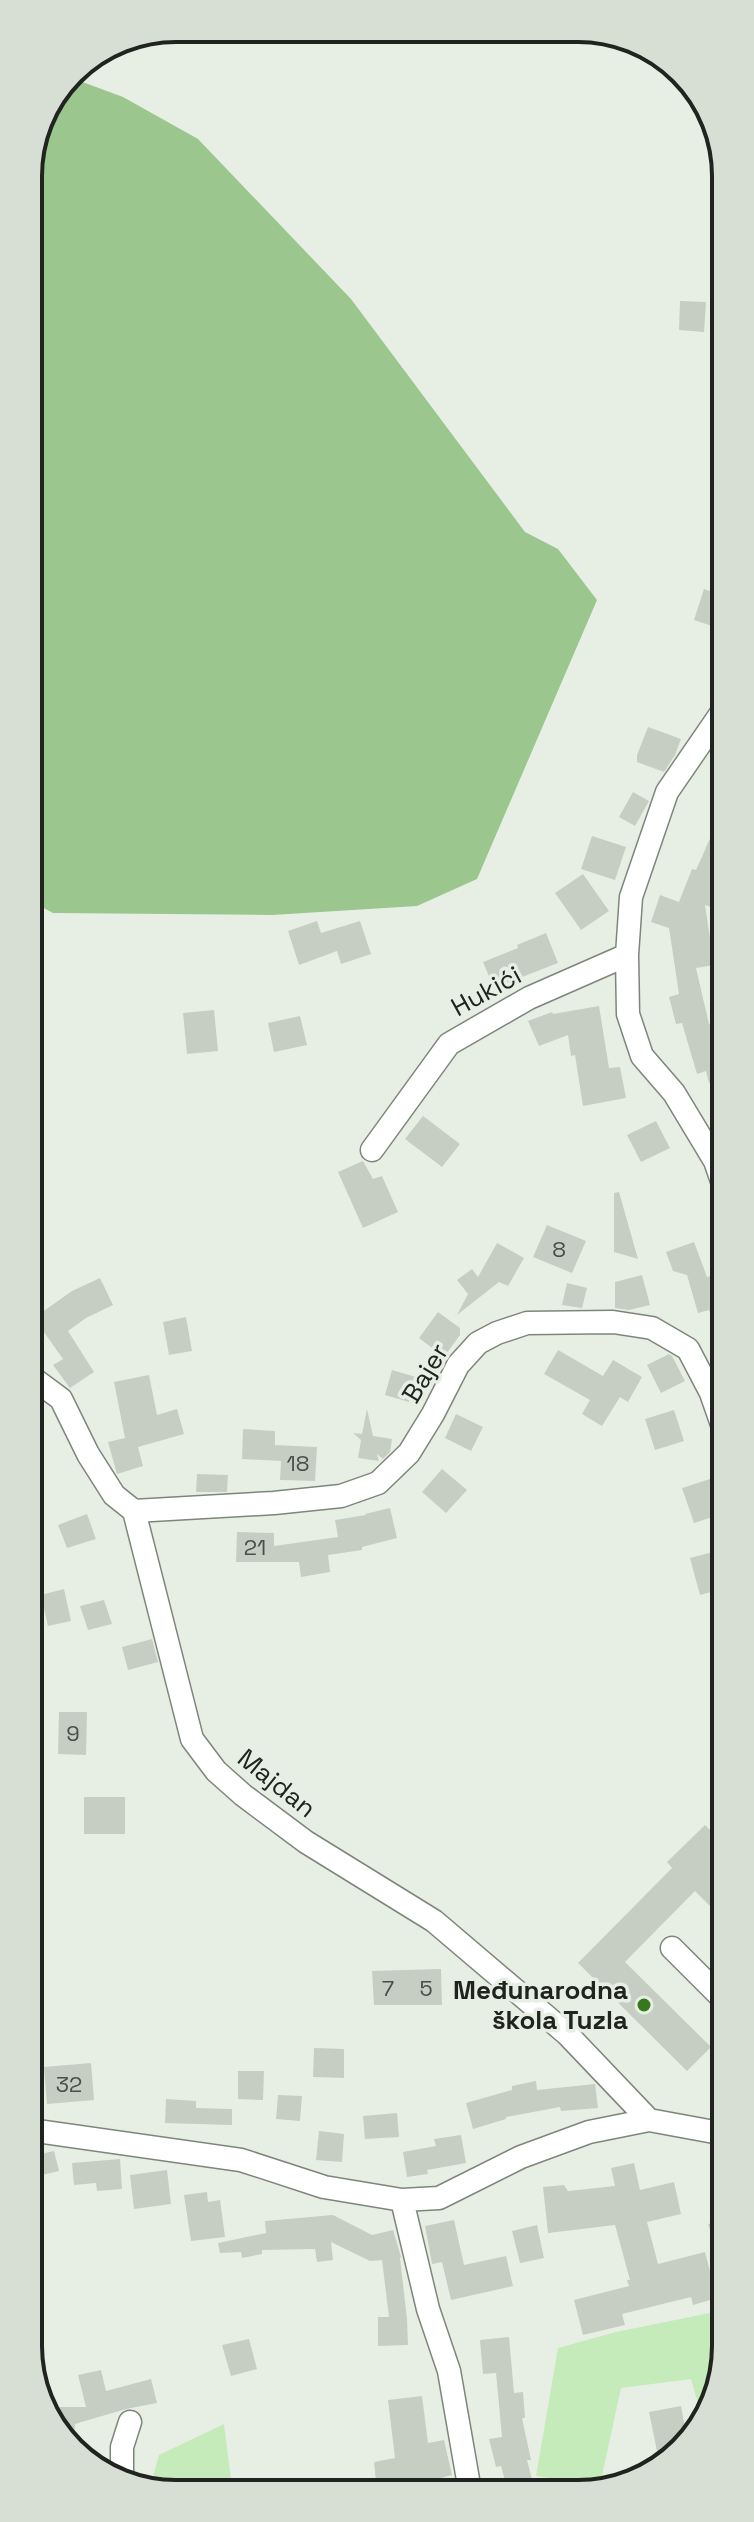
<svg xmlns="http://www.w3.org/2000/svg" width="754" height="2522" font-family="'Space Grotesk',sans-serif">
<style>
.green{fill:#c4ebb9}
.forest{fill:#9bc68e}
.building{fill:#c6cec4}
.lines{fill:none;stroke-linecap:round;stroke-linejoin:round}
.minor-casing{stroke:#7e867c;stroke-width:25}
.minor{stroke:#fff;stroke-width:22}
.poi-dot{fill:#35791a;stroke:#e7efe5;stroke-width:3}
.labels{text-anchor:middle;stroke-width:7;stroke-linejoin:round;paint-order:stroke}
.number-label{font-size:22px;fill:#4a4e48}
.street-label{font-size:26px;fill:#20231f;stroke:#e7efe5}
.poi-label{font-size:26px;font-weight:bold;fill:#20231f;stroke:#e7efe5;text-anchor:end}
.rim{fill:none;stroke:#20231f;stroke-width:4}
</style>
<rect width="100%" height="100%" fill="#e7efe5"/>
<path class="green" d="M726,2303V2355L701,2414L691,2379L621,2388L600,2485L536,2476L558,2348L616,2332L710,2313Z
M224,2424L232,2487L262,2489V2491H149L159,2455Z"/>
<path class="forest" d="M69,77L123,97L198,139L351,299L525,532L558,549L597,600L477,879L417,906L272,915L53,913L29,900L28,167Z"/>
<path class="building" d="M680,301L706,302L704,332L679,330Z
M704,589L724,596V630L694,620Z
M648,727L681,739L675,755L664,772L637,762V755Z
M633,792L649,801L635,826L619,817Z
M724,807V890L717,909L705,905L714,965L696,968L709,1024L714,1023L724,1059V1080L709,1083L706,1071L697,1074L682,1023L676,1024L669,997L679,994L669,928L651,922L660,895L679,902L692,869L696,870Z
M592,836L626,847L615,880L581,869Z
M583,874L609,911L581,930L555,893Z
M317,921L321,933L360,921L371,954L341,964L337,951L299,965L288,931Z
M546,933L558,963L494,988L483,962L518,948L517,945Z
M599,1006L609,1068L620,1067L626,1098L583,1106L575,1055L571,1056L568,1035L539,1046L528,1021L552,1012L553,1014Z
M214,1010L218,1051L187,1054L183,1013Z
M300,1016L307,1045L274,1052L268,1023Z
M423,1116L460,1144L442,1167L405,1139Z
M656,1121L670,1148L641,1162L627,1135Z
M363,1161L373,1179L382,1176L398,1212L363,1228L338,1172Z
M619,1192L638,1259L614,1252V1193Z
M547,1225L586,1241L572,1273L533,1257Z
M694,1242L707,1277L719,1274L725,1292V1346H720L709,1310L698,1313L687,1275L673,1271L666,1252Z
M497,1243L524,1258L508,1286L499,1282L457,1315L468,1294L457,1280L472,1269L478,1277Z
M642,1275L650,1305L629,1310L615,1308V1282Z
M100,1278L113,1305L86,1318L68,1331L94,1372L70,1388L53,1365L63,1359L34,1318L72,1291Z
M567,1283L587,1288L582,1308L562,1305Z
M438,1312L460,1328V1335L444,1357L419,1338Z
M186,1317L192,1351L169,1355L163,1322Z
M558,1350L603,1376L613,1360L642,1377L628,1402L620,1397L602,1426L582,1414L590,1400L544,1374Z
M669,1354L672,1356L685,1381L661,1393L647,1365Z
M392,1370L416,1377L409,1402L385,1395Z
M149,1375L157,1415L177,1409L184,1434L138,1447L143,1466L117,1474L108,1442L125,1438L114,1382Z
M367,1409L373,1436L392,1439L390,1452L383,1459L377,1454L379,1461L358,1458L361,1440L353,1433L362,1434Z
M674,1410L684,1441L655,1450L645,1419Z
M456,1414L483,1427L471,1451L445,1438Z
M243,1429L275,1431V1445L317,1447L315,1481L280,1480L281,1461L242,1459Z
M442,1469L467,1490L446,1513L422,1492Z
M197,1474L228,1475L227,1492H196Z
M713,1478L725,1513L694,1523L682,1488Z
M390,1508L397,1538L362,1547V1550L328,1555L330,1572L301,1577L299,1562H236L237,1532L274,1533V1546L338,1537L335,1520L366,1515L365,1514Z
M87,1514L96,1539L67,1548L58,1525Z
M725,1549V1588L700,1595L690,1558Z
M64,1589L71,1621L48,1626L41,1595Z
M104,1600L112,1624L88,1630L80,1606Z
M152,1639L158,1662L128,1670L122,1647Z
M59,1712H87L86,1755L58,1754Z
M84,1797H125V1834H84Z
M705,1825L725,1845V1921L695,1891L625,1962L711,2047L687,2071L578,1963L672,1868L667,1862Z
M441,1969L442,2005H374L372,1971Z
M314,2048L344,2049V2078L313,2077Z
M91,2063L94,2100L47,2104L44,2067Z
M238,2071H264L263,2100L238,2099Z
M536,2081L537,2090L595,2084L598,2108L561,2111L560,2107L506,2117V2119L473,2129L466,2103L512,2090V2086Z
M278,2095L302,2096L300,2121L276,2119Z
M166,2099L196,2101V2108L232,2109V2125L165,2123Z
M397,2113L399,2137L365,2139L363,2116Z
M319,2131L344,2134L342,2162L316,2160Z
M461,2135L466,2163L427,2170L428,2174L407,2177L403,2152L436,2146L434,2139Z
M54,2151L59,2171L34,2177L31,2156Z
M120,2159L122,2189L97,2191L96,2183L74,2185L72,2163Z
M634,2163L640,2190L674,2182L681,2214L647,2222L658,2264L705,2252L717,2298L693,2305L691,2297L622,2314L625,2325L583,2335L574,2300L629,2286L627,2280H630L615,2225L548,2233L543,2187L564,2185L568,2191L615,2186L611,2168Z
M167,2170L171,2204L134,2209L130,2175Z
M207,2192L208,2202L220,2200L225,2237L191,2241L184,2195Z
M333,2215L372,2235L393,2230L401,2257L400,2258L407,2319L408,2345L378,2346V2317H389L382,2260L370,2261L331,2242L333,2260L317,2262L315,2249L262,2250V2254L242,2258L241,2252L220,2253L218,2243L266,2233L265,2221Z
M726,2219V2267L723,2268L708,2224Z
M454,2220L464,2265L506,2256L513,2286L451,2300L442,2262L432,2264L425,2226Z
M537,2225L544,2258L520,2263L512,2231Z
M509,2337L514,2393L523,2392L525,2418H522L531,2460H527L535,2491H508L501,2466L496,2467L489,2439L502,2437L496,2373L483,2374L480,2340Z
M249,2339L257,2369L231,2376L222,2345Z
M101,2370L106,2391L151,2379L157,2403L126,2409L75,2424L73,2452L48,2407H86L78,2375Z
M422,2396L428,2443L444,2440L452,2475L404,2488L405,2491H377L374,2462L395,2458L388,2400Z
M681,2406L688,2444L657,2451L649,2412Z"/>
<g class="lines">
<defs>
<path id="minor" d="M724,709L667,792L631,897L627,955L628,1014L642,1056L674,1093L715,1161L724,1187
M372,1150L449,1044L529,998L627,955
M30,1376L61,1399L88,1454L114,1495L134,1511L192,1739L216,1771L243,1795L306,1842L434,1921L567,2034L649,2120
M134,1511L274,1503L341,1496L378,1483L409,1453L433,1414L458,1365L478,1343L497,1333L527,1323L613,1322L652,1328L688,1349L711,1393L725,1433
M672,1948L721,1997L725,2007
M30,2130L241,2160L324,2187L402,2200L439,2198L521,2157L589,2132L649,2120L725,2134
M402,2200L428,2309L449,2371L470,2491
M122,2478V2447L130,2422"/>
</defs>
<use href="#minor" class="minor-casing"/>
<use href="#minor" class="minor"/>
</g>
<circle class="poi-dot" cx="644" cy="2005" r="8"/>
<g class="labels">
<g class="number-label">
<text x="559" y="1257">8</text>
<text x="298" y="1471">18</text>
<text x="255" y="1555">21</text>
<text x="73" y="1741">9</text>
<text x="388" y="1996">7</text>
<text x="426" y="1996">5</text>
<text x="69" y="2092">32</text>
</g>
<g class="street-label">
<text transform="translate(486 991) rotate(-29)" y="9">Hukići</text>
<text transform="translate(425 1373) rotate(-59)" y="9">Bajer</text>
<text transform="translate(277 1783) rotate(39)" y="9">Majdan</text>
</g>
<g class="poi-label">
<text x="628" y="1999">Međunarodna<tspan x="628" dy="30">škola Tuzla</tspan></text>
</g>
</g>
<path d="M0 0H754V2522H0ZM176 42H578A134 134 0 0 1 712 176V2346A134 134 0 0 1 578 2480H176A134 134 0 0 1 42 2346V176A134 134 0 0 1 176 42Z" fill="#d7dfd5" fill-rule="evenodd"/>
<path class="rim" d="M176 42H578A134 134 0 0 1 712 176V2346A134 134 0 0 1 578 2480H176A134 134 0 0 1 42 2346V176A134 134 0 0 1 176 42Z"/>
</svg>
